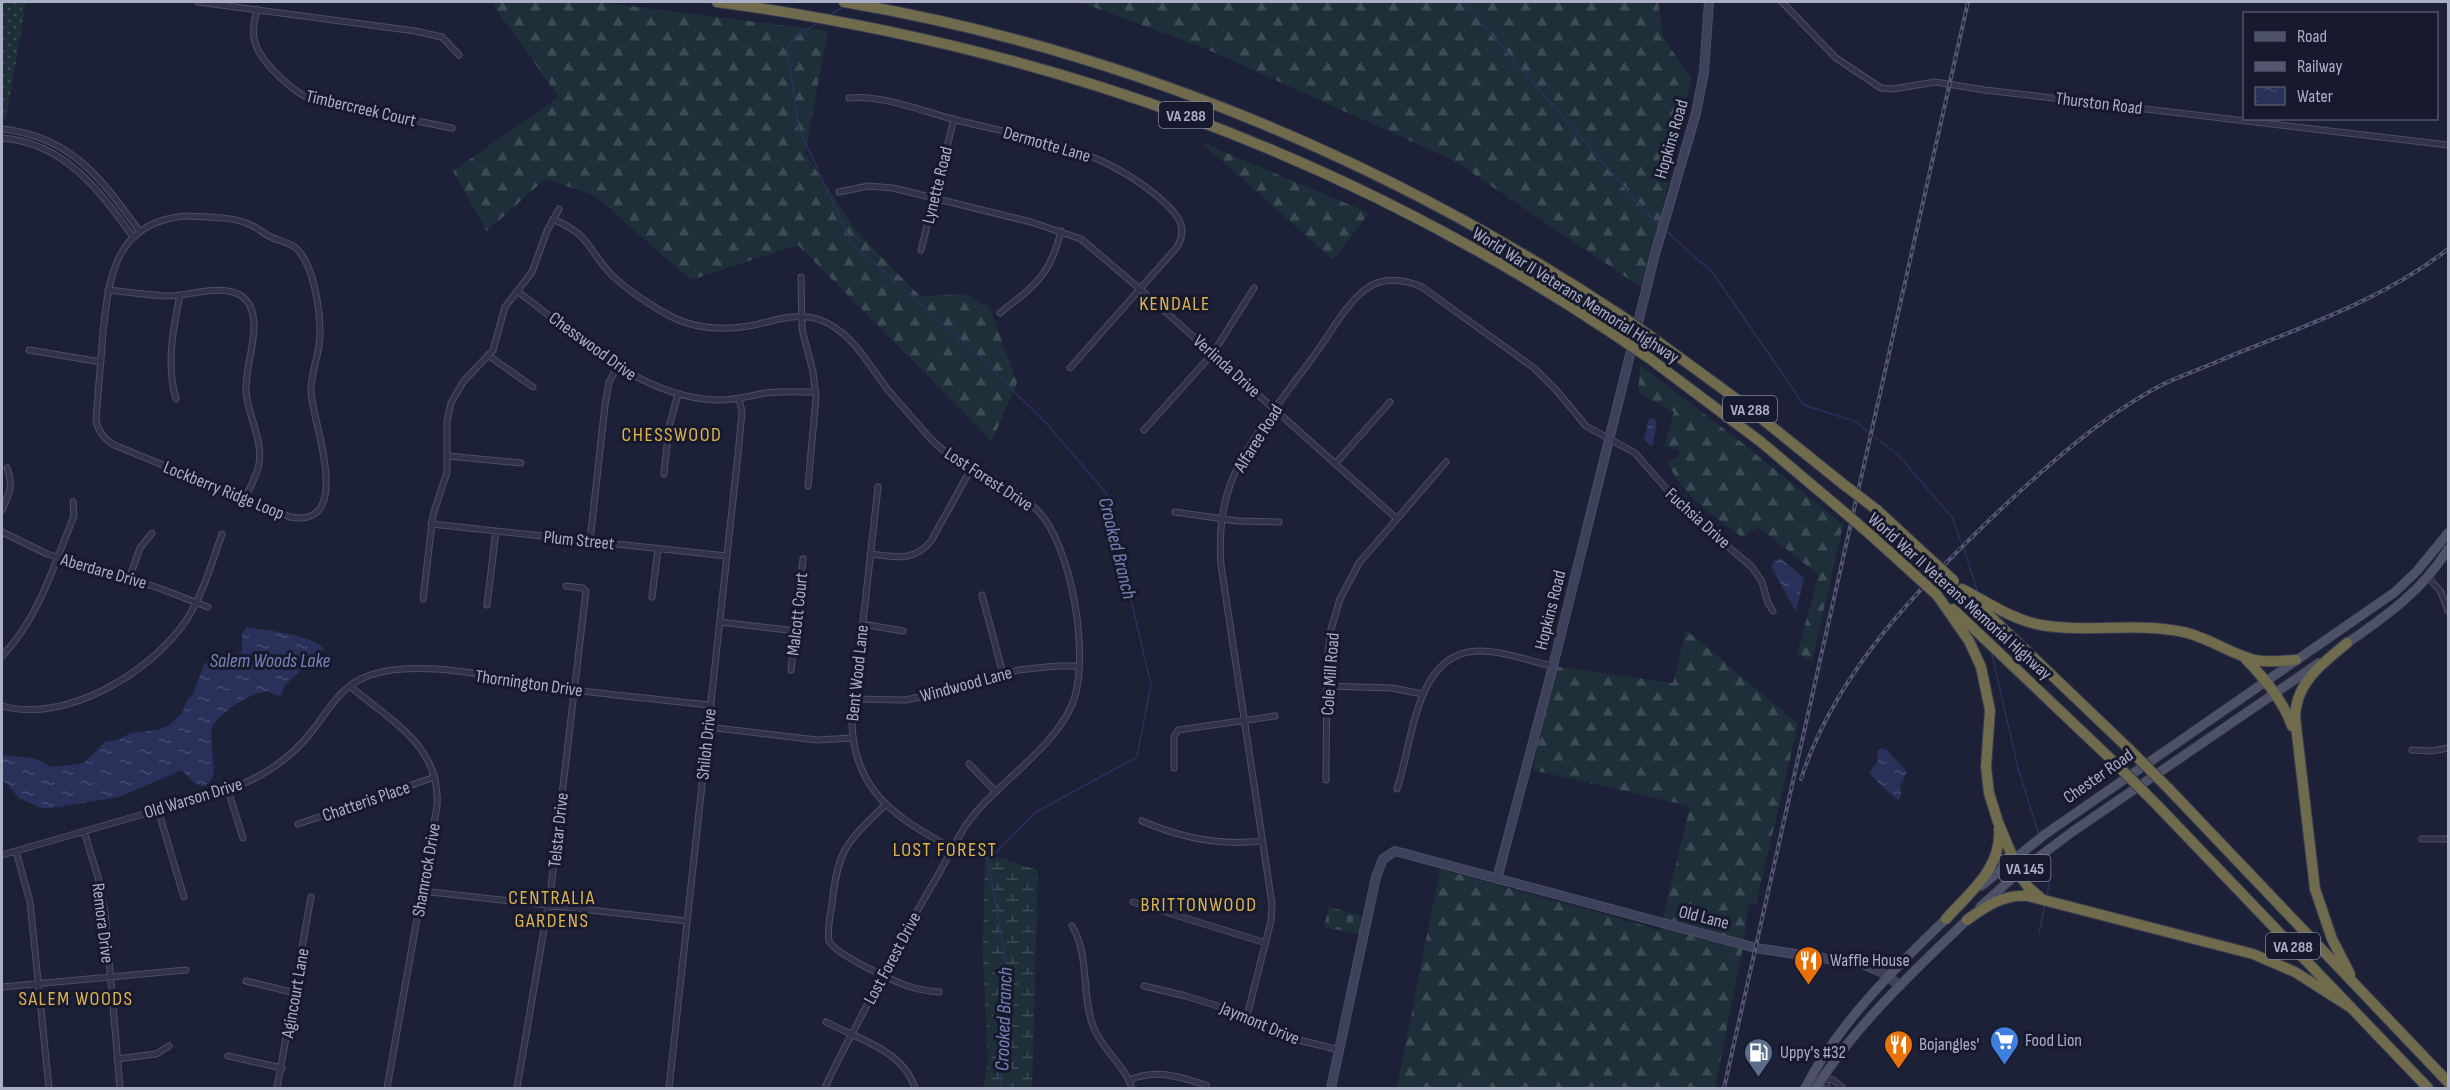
<svg xmlns="http://www.w3.org/2000/svg" width="2450" height="1090" font-family="'Sofia Sans Condensed',sans-serif">
<style>
.grass{fill:url(#grass-dots)}
.forest{fill:url(#forest-firs)}
.wetland{fill:url(#wetland-marsh)}
.cemetery{fill:url(#cemetery-stones)}
.water{fill:url(#water-ripples)}
.lines{fill:none;stroke-linecap:round;stroke-linejoin:round}
.stream{stroke:#29315b;stroke-width:1.5}
.minor-casing{stroke:#4b4f64;stroke-width:7}
.secondary-casing{stroke:#4b4f64;stroke-width:10}
.primary-casing{stroke:#373b4f;stroke-width:10}
.motorway-casing{stroke:#393c50;stroke-width:12}
.minor{stroke:#313449;stroke-width:5}
.secondary{stroke:#3e415c;stroke-width:8}
.primary{stroke:#4e5269;stroke-width:9}
.motorway{stroke:#706b4d;stroke-width:10}
.rail-casing{stroke:#525670;stroke-width:4}
.rail{stroke:#171a2d;stroke-width:1.5;stroke-dasharray:4.5;stroke-linecap:butt}
.motorway-bridge-casing{stroke:#393c50;stroke-width:12;stroke-linecap:butt}
.motorway-bridge{stroke:#706b4d;stroke-width:10}
.labels{text-anchor:middle;stroke-width:6;stroke-linejoin:round;paint-order:stroke}
.shield{fill:#171a2d;stroke:#7e8298;stroke-width:1.5}
.shield-label{font-size:16px;font-weight:bold;fill:#aaaec6}
.street-label{font-size:18px;fill:#aaaec6;stroke:#171a2d}
.poi-label{font-size:18px;fill:#aaaec6;stroke:#171a2d;text-anchor:start}
.neighbourhood-label{font-size:20px;letter-spacing:1.5px;fill:#deb44d;stroke:#171a2d}
.water-label{font-size:20px;font-style:italic;fill:#7781b6;stroke:#171a2d}
</style>
<defs>
<pattern id="grass-dots" width="8" height="8" patternUnits="userSpaceOnUse" patternTransform="scale(1.5)"><rect width="8" height="8" fill="#1f2f39"/><path d="M2 2h.1M6 6h.1" fill="none" stroke="#3d4b54" stroke-width="1.8" stroke-linecap="round"/></pattern>
<pattern id="forest-firs" width="22" height="20" patternUnits="userSpaceOnUse" patternTransform="scale(1.5)"><rect width="22" height="20" fill="#1f2f39"/><path d="M5 1l3.5 6h-7zM16 11l3.5 6h-7z" fill="#3d4b54"/></pattern>
<pattern id="wetland-marsh" width="20" height="14" patternUnits="userSpaceOnUse" patternTransform="scale(1.5)"><rect width="20" height="14" fill="#1f2f39"/><path d="M1 5h8M5 5V1M11 12h8M15 12V8" fill="none" stroke="#3d4b54"/></pattern>
<pattern id="cemetery-stones" width="16" height="16" patternUnits="userSpaceOnUse" patternTransform="scale(1.5)"><rect width="16" height="16" fill="#1f2f39"/><path d="M2 7V4a2 2 0 0 1 4 0v3zM10 15v-3a2 2 0 0 1 4 0v3z" fill="#3d4b54"/></pattern>
<pattern id="water-ripples" width="26" height="14" patternUnits="userSpaceOnUse" patternTransform="scale(1.5)"><rect width="26" height="14" fill="#29315b"/><path d="M2 4q2-2 4 0t4 0M15 11q2-2 4 0t4 0" fill="none" stroke="#454c71"/></pattern>
</defs>
<rect width="100%" height="100%" fill="#1d2138"/>
<path class="grass" d="M2,2H26L6,119H2Z"/>
<path class="forest" d="M491,2H597L828,31L805,153L855,230L920,296L967,294L990,308L1017,383L992,441L798,245L691,280L594,195L545,179L487,231L453,171L559,97Z
M1080,2H1658L1664,39L1691,78L1645,290L1453,160L1204,48Z
M1201,142L1369,213L1333,260Z
M1640,365L1741,442L1843,525L1812,661L1797,653L1819,575L1758,527L1742,537C1715,517 1680,494 1668,462L1679,457V450L1664,446L1674,412L1638,393Z
M1686,630L1798,724L1756,904L1749,902L1742,951L1715,1088H1397L1440,869L1660,930L1690,806L1533,770L1553,666L1673,683Z"/>
<path class="wetland" d="M985,853L1038,870L1032,1088H983L988,1061L983,955Z"/>
<path class="cemetery" d="M1329,907L1363,916L1360,934L1324,927Z"/>
<path class="water" d="M1649,418H1654L1657,424L1652,447L1644,440Z
M1780,558L1804,578L1796,612L1771,566L1775,560Z
M246,627C267,631 310,634 324,649L284,686L281,696C275,696 272,691 264,692C250,693 215,715 211,730L214,774C202,799 192,779 182,770L119,797L51,808H41L19,798L5,782L2,781V755L31,758L41,761L50,767L80,764L85,762L105,742L117,740L131,733L158,730L168,726L182,713L188,698L192,696L205,663L226,660L242,652V634Z
M1882,748L1887,750L1907,772L1900,785L1901,796L1899,800C1891,797 1877,780 1869,773L1878,761L1877,751Z"/>
<g class="lines">
<path class="stream" d="M1463,2L1646,212L1660,226
M831,14L843,7
M818,23L796,36L787,48L799,129L852,244L970,348L1048,425L1106,493L1151,685L1137,757L1036,812L988,861L1007,968L1000,1088
M1666,231L1713,273L1804,405L1854,421L1897,454L1952,517L1961,542
M1964,549L1978,593
M1984,618L1988,634
M1992,654L2018,768L2039,835
M2046,857L2051,874L2047,895
M2039,933L2045,904"/>
<defs>
<path id="minor" d="M198,2L415,31L442,37L459,55
M1782,2L1836,58L1881,88L1893,89L1935,82L1985,90L2448,145
M257,9C255,19 252,29 254,38C257,60 293,92 312,100L452,128
M849,98C881,94 924,112 956,120C1033,139 1101,146 1163,201C1177,214 1189,227 1177,247L1070,368
M2,129C71,136 102,179 140,232
M2,138C65,143 99,190 133,237
M839,192L868,186L893,188L1031,222L1081,239L1140,289L1396,518
M184,216C205,217 232,216 251,225C258,228 264,234 271,237C279,241 288,242 296,248C314,265 320,309 320,334C320,352 312,369 311,388C309,415 358,529 290,517L114,445C104,439 98,432 96,420C98,391 101,362 103,332C109,276 115,223 184,216Z
M553,219C588,235 585,243 607,270C622,287 654,308 674,318C697,329 724,330 749,326C771,322 795,312 818,319C851,330 868,364 888,390C902,406 916,422 930,438C960,470 1004,479 1035,508C1072,541 1092,662 1071,707C1050,752 995,784 966,825C956,841 947,859 938,875C913,917 890,960 868,1003C854,1032 837,1059 825,1088
M921,250L954,119
M801,277L802,329L813,372L816,397L808,486
M108,290C127,292 147,295 167,296C197,296 251,272 254,323C255,346 245,368 246,392C248,416 263,439 259,464C257,476 250,487 245,498
M517,291C577,335 637,396 715,400C733,401 748,396 766,393C782,391 800,392 816,392
M1000,313C1035,285 1050,276 1061,231
M29,350L101,362
M489,356L533,387
M176,399C166,365 173,329 180,295
M1144,430L1213,353L1254,288
M448,456L521,463
M1335,464L1390,402
M664,474L669,427L678,394
M878,487L852,721C853,792 897,818 953,849
M2,510C9,495 14,484 7,468
M1175,512L1237,521L1279,522
M431,524L727,556
M2,532L47,554L156,587L208,607
M590,541L605,405L609,382L618,366
M870,554C894,557 915,562 931,541L971,469
M2428,577L2441,592L2448,611
M129,579L140,548L152,533
M982,595L1003,674
M652,597L658,549
M423,599L433,515L447,472V421L451,403L463,382L493,350L505,307L532,272L547,231L559,209
M487,605L496,531
M720,622L796,631
M862,624L903,631
M2,656C39,618 54,565 74,516L73,502
M791,670L803,559
M350,686C390,721 441,745 437,806L387,1088
M1327,686L1392,688L1423,694
M854,699L905,700L945,692L1018,670L1056,666H1079
M2,706C66,724 152,672 187,619C203,594 212,562 222,534
M708,727L817,740L852,738
M2412,750L2432,751L2448,748
M969,764L996,792
M1174,768V737L1178,730L1275,716
M1326,780L1327,661L1331,629L1340,599L1359,563L1446,462
M1397,789C1413,742 1415,650 1480,651C1504,651 1529,661 1553,666
M228,790L243,838
M885,805C846,843 838,849 832,904C830,916 827,929 829,941C836,955 895,982 911,987C920,990 930,991 939,992
M158,810L184,897
M1142,821C1181,838 1220,846 1262,841
M298,824L435,777
M84,831L98,877L105,912L120,1088
M2422,839H2448
M16,851L30,902L49,1088
M2,855L220,792C257,781 289,761 313,730C328,711 337,692 359,680C411,652 516,683 574,690C620,696 665,700 711,705
M422,891L687,921
M1133,902L1266,943
M1072,926C1090,955 1081,994 1093,1026C1102,1050 1124,1064 1132,1088
M246,981L295,993
M1144,986L1186,996L1240,1013L1290,1038L1340,1050
M2,987L186,970
M1247,1016L1271,921L1272,904L1221,565C1219,536 1221,507 1232,480C1249,438 1291,388 1318,350C1331,332 1350,298 1369,287C1386,276 1405,280 1422,287L1534,368L1556,390L1586,426L1635,453L1685,510L1752,567L1762,582L1768,603L1773,611
M826,1022C858,1039 903,1050 915,1088
M228,1056L282,1068
M117,1059L156,1054L169,1046
M1815,1071L1823,1078L1828,1088
M1823,1078L1833,1080L1843,1088
M1129,1080C1157,1068 1179,1077 1206,1085
M277,1088L311,897
M517,1088L551,888L586,591L583,588L566,586
M669,1088L739,445L742,411L739,399"/>
<path id="secondary" d="M1497,879L1553,666L1655,254L1696,113L1704,72L1709,2
M1331,1088L1376,877L1383,859L1395,851L1756,948L1862,964L1883,973L1900,986"/>
<path id="primary" d="M2343,646C2383,618 2422,592 2448,549
M1981,886L2044,835L2395,592L2417,571L2448,533
M1980,907L2019,872L2072,832L2319,663
M1805,1088C1840,1021 1897,966 1951,914
M1816,1088C1857,1023 1915,970 1970,917"/>
<path id="motorway" d="M717,2C1045,46 1339,151 1615,335
M844,2C1122,49 1389,161 1623,317
M1653,338L1746,406L1843,484
M1649,358L1761,442L1837,506
M1877,510L1929,558
M1873,537L1916,576
M1962,589C1987,602 2013,620 2041,625C2088,633 2136,622 2183,632C2208,637 2230,654 2255,660C2269,663 2282,660 2296,660
M1937,595L1969,641L1981,667L1990,710L1986,767L1989,793L1998,822L2021,877L2028,887L2040,897
M1970,597L2128,748
M1953,609L2114,762
M2347,643C2322,664 2296,682 2295,717L2315,889L2332,939L2350,974
M2245,658C2263,677 2283,700 2292,726
M2168,788L2448,1082
M2156,804L2428,1088
M1946,919C1970,892 2002,868 1999,829
M1967,920C1986,906 2004,894 2028,896L2253,954L2295,972L2350,1007"/>
</defs>
<use href="#minor" class="minor-casing"/>
<use href="#secondary" class="secondary-casing"/>
<use href="#primary" class="primary-casing"/>
<use href="#motorway" class="motorway-casing"/>
<use href="#minor" class="minor"/>
<use href="#secondary" class="secondary"/>
<use href="#primary" class="primary"/>
<use href="#motorway" class="motorway"/>
<defs>
<path id="rail" d="M1801,779C1836,671 1921,585 2001,509C2048,465 2098,420 2154,389C2175,377 2199,370 2221,360C2298,328 2382,301 2448,249
M1724,1088L1968,2"/>
</defs>
<use href="#rail" class="rail-casing"/>
<use href="#rail" class="rail"/>
<defs>
<path id="motorway-bridge" d="M1623,317L1653,338
M1615,335L1649,358
M1843,484L1877,510
M1837,506L1873,537
M1929,558L1954,581
M1916,576L1937,595
M2128,748L2168,788
M2114,762L2156,804"/>
</defs>
<use href="#motorway-bridge" class="motorway-bridge-casing"/>
<use href="#motorway-bridge" class="motorway-bridge"/>
</g>
<defs>
<symbol id="restaurant-pin" viewBox="-11 -11 22 30"><path d="M0 17L-7.5 6A9.5 9.5 0 1 1 7.5 6Z" fill="#e8710a" stroke="#171a2d"/><path d="M-5-6h1v4h1v-4h1v4h1v-4h1v5L-1.5 .5V6h-2V.5L-5-1ZM5-6V6H3V1.5H1.5Q1.5-4 5-6Z" fill="#fff"/></symbol>
<symbol id="supermarket-pin" viewBox="-11 -11 22 30"><path d="M0 17L-7.5 6A9.5 9.5 0 1 1 7.5 6Z" fill="#3f7fe0" stroke="#171a2d"/><path d="M-6-5.5h2.5l.6 2H6L4.5 2H-2.5L-4.4-4H-6ZM-1.5 3.2a1.3 1.3 0 1 0 .1 0ZM3 3.2a1.3 1.3 0 1 0 .1 0Z" fill="#fff"/></symbol>
<symbol id="fuel-pin" viewBox="-11 -11 22 30"><path d="M0 17L-7.5 6A9.5 9.5 0 1 1 7.5 6Z" fill="#5c6f8a" stroke="#171a2d"/><path d="M-5.5-6h7V0h2V4h1.3V-2.5L3-4.5l.8-.8L6-3V5H2.5V1h-1V6h-7ZM-4.2-4.7v3.2H.2V-4.7Z" fill="#fff"/></symbol>
</defs>
<g fill-rule="evenodd">
<use href="#restaurant-pin" x="1792" y="944" width="33" height="45"/>
<use href="#supermarket-pin" x="1988" y="1024" width="33" height="45"/>
<use href="#restaurant-pin" x="1882" y="1028" width="33" height="45"/>
<use href="#fuel-pin" x="1742" y="1036" width="33" height="45"/>
</g>
<g class="labels">
<g class="shield">
<rect x="1159" y="102" width="54" height="26" rx="4.5"/>
<rect x="1723" y="396" width="54" height="26" rx="4.5"/>
<rect x="1999.5" y="855" width="51" height="26" rx="4.5"/>
<rect x="2266" y="933" width="54" height="26" rx="4.5"/>
</g>
<g class="shield-label">
<text x="1186" y="121">VA 288</text>
<text x="1750" y="415">VA 288</text>
<text x="2025" y="874">VA 145</text>
<text x="2293" y="952">VA 288</text>
</g>
<g class="street-label">
<text transform="translate(2099 103) rotate(7)" y="6">Thurston Road</text>
<text transform="translate(361 108) rotate(13)" y="6">Timbercreek Court</text>
<text transform="translate(1671 139) rotate(-74)" y="6">Hopkins Road</text>
<text transform="translate(1047 144) rotate(16)" y="6">Dermotte Lane</text>
<text transform="translate(937 185) rotate(-76)" y="6">Lynette Road</text>
<text transform="translate(1576 295) rotate(32)" y="6">World War II Veterans Memorial Highway</text>
<text transform="translate(593 346) rotate(36)" y="6">Chesswood Drive</text>
<text transform="translate(1227 366) rotate(42)" y="6">Verlinda Drive</text>
<text transform="translate(1258 438) rotate(-58)" y="6">Alfaree Road</text>
<text transform="translate(989 479) rotate(33)" y="6">Lost Forest Drive</text>
<text transform="translate(224 490) rotate(22)" y="6">Lockberry Ridge Loop</text>
<text transform="translate(1698 518) rotate(42)" y="6">Fuchsia Drive</text>
<text transform="translate(579 540) rotate(6)" y="6">Plum Street</text>
<text transform="translate(104 571) rotate(16)" y="6">Aberdare Drive</text>
<text transform="translate(1960 596) rotate(42)" y="6">World War II Veterans Memorial Highway</text>
<text transform="translate(1550 610) rotate(-76)" y="6">Hopkins Road</text>
<text transform="translate(797 614) rotate(-84)" y="6">Malcott Court</text>
<text transform="translate(857 673) rotate(-84)" y="6">Bent Wood Lane</text>
<text transform="translate(1330 674) rotate(-86)" y="6">Cole Mill Road</text>
<text transform="translate(529 683) rotate(8)" y="6">Thornington Drive</text>
<text transform="translate(966 684) rotate(-15)" y="6">Windwood Lane</text>
<text transform="translate(706 744) rotate(-84)" y="6">Shiloh Drive</text>
<text transform="translate(2098 776) rotate(-35)" y="6">Chester Road</text>
<text transform="translate(193 798) rotate(-17)" y="6">Old Warson Drive</text>
<text transform="translate(366 801) rotate(-19)" y="6">Chatteris Place</text>
<text transform="translate(558 830) rotate(-84)" y="6">Telstar Drive</text>
<text transform="translate(426 870) rotate(-80)" y="6">Shamrock Drive</text>
<text transform="translate(1704 917) rotate(14)" y="6">Old Lane</text>
<text transform="translate(103 923) rotate(83)" y="6">Remora Drive</text>
<text transform="translate(892 958) rotate(-62)" y="6">Lost Forest Drive</text>
<text transform="translate(295 993) rotate(-80)" y="6">Agincourt Lane</text>
<text transform="translate(1260 1023) rotate(23)" y="6">Jaymont Drive</text>
</g>
<g class="poi-label">
<text x="1830" y="966">Waffle House</text>
<text x="2025" y="1046">Food Lion</text>
<text x="1919" y="1050">Bojangles'</text>
<text x="1780" y="1058">Uppy's #32</text>
</g>
<g class="neighbourhood-label">
<text x="1175" y="310">KENDALE</text>
<text x="672" y="441">CHESSWOOD</text>
<text x="945" y="856">LOST FOREST</text>
<text x="552" y="904">CENTRALIA<tspan x="552" dy="23">GARDENS</tspan></text>
<text x="1199" y="911">BRITTONWOOD</text>
<text x="76" y="1005">SALEM WOODS</text>
</g>
<g class="water-label">
<text transform="translate(1118 548) rotate(76)" y="7">Crooked Branch</text>
<text x="270" y="667">Salem Woods Lake</text>
<text transform="translate(1003 1019) rotate(-88)" y="7">Crooked Branch</text>
</g>
</g>
<rect width="2450" height="1090" fill="none" stroke="#aaaec6" stroke-width="6"/>
<rect x="2243" y="12" width="195" height="108" fill="#171a2d" stroke="#52556a" stroke-width="1.5"/>
<rect x="2255" y="32" width="30" height="9" fill="#4e5269" stroke="#52556a" stroke-width="1.5"/>
<text x="2297" y="42" font-size="18" fill="#aaaec6">Road</text>
<rect x="2255" y="62" width="30" height="9" fill="#525670" stroke="#52556a" stroke-width="1.5"/>
<text x="2297" y="72" font-size="18" fill="#aaaec6">Railway</text>
<rect x="2255" y="87" width="30" height="18" fill="url(#water-ripples)" stroke="#52556a" stroke-width="1.5"/>
<text x="2297" y="102" font-size="18" fill="#aaaec6">Water</text>
</svg>
